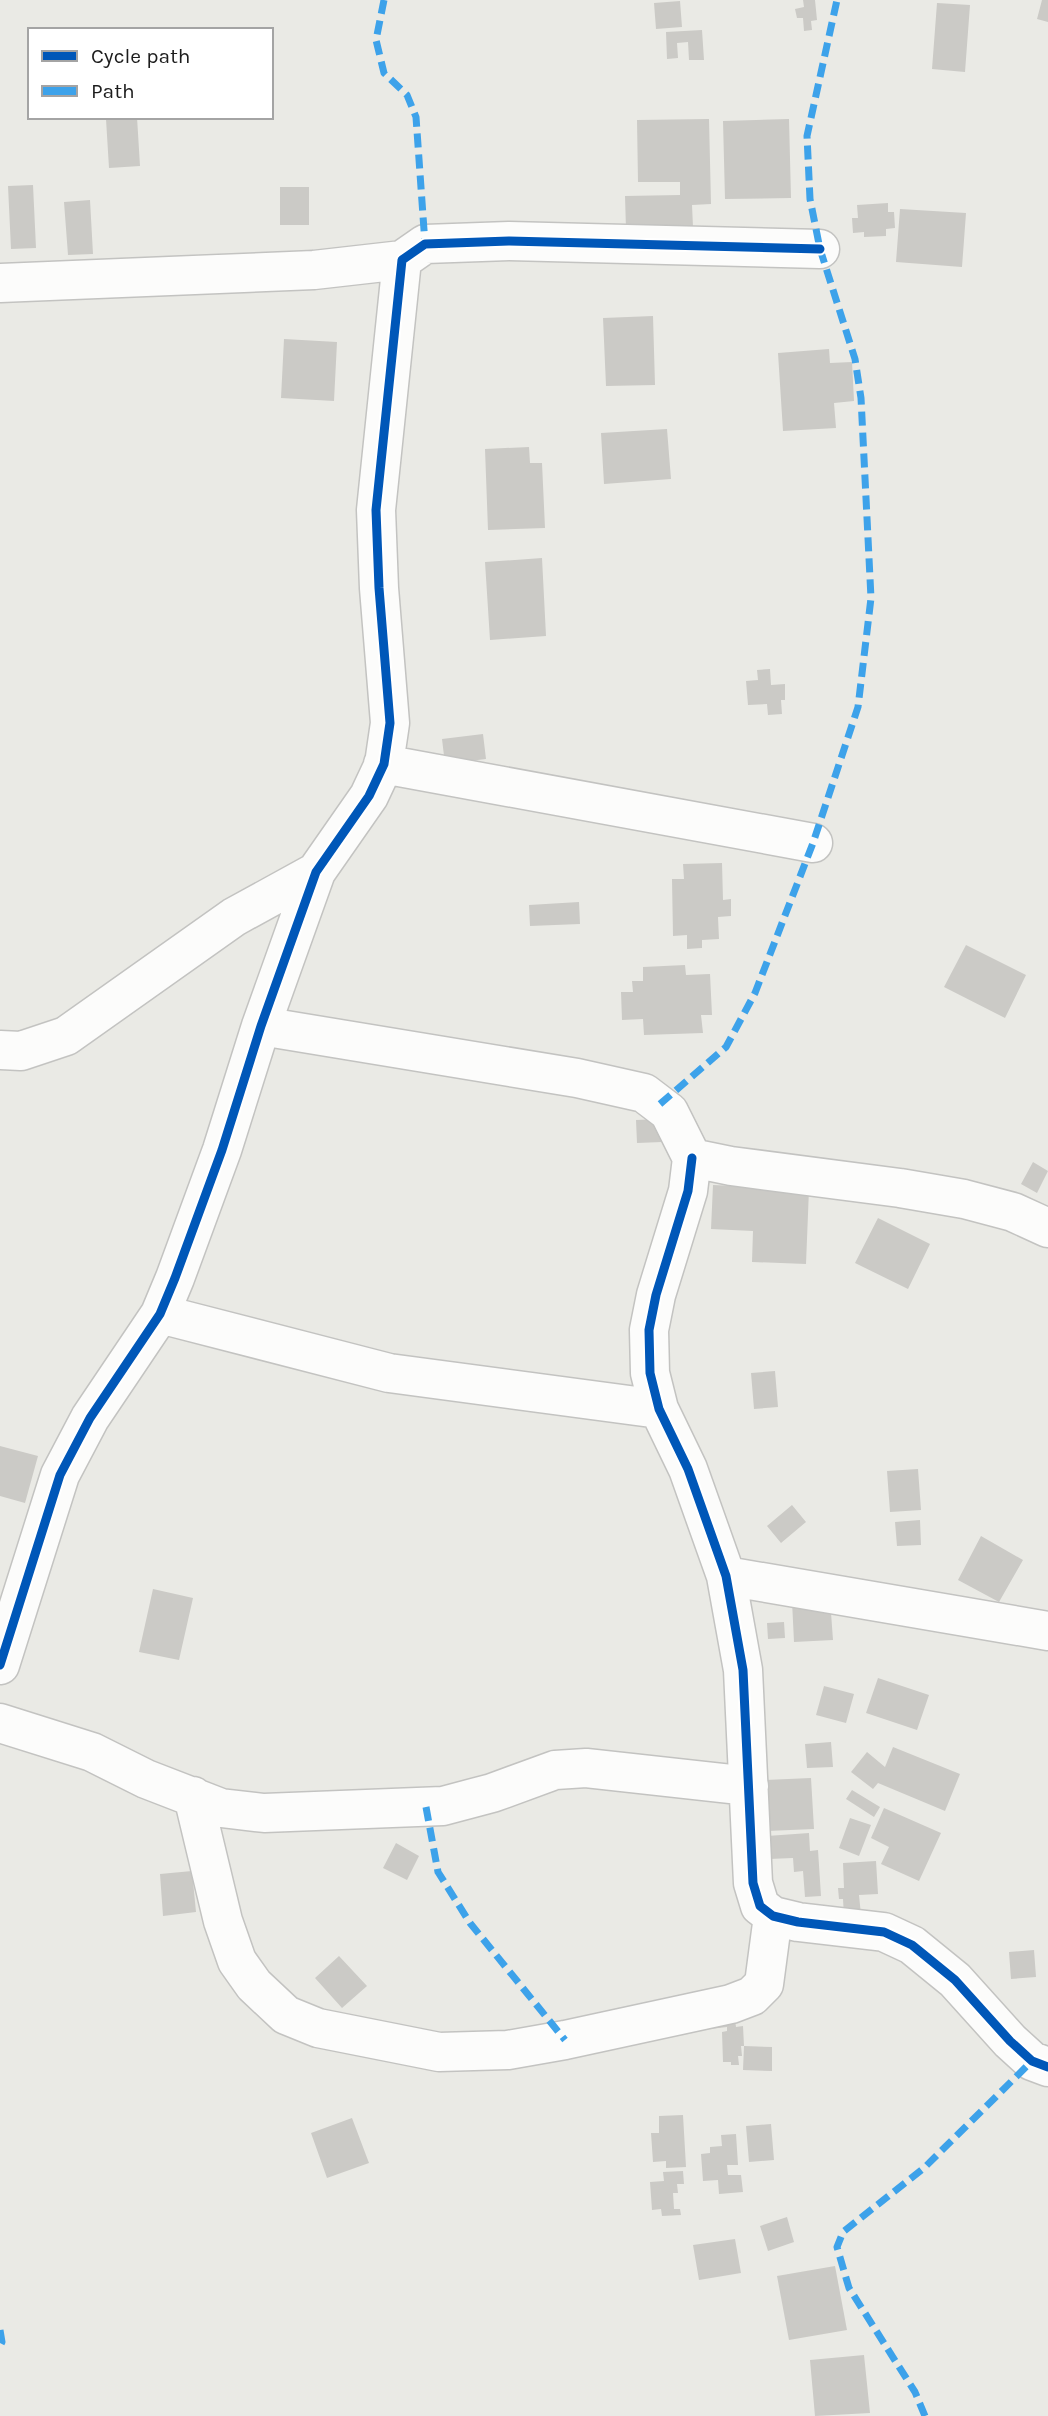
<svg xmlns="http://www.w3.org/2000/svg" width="1048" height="2416" font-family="Karla,sans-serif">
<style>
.building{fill:#cbcac6}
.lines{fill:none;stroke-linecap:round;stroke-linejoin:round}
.minor-casing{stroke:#c3c3c1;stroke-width:41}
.minor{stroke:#fcfcfb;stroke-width:38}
.quiet{stroke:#3da2ea;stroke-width:7;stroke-dasharray:14 7;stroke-linecap:butt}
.cycleway-casing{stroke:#fff;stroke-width:13}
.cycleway{stroke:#0057b8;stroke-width:9}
</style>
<rect width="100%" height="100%" fill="#eaeae5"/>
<path class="building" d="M803,0H815L817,20L811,21L812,30L804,31L803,18H797L795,9L804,7Z
M1042,0H1048V22L1037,19Z
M680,1L682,27L656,29L654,3Z
M937,3L970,5L965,72L932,69Z
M702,30L704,60H689L688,42L677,43L678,58L667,59L666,32Z
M137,117L140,166L109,168L106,119Z
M709,119L711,204L692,205L693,227L626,229L625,196L680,195V182H638L637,120Z
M789,119L791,198L725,199L723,121Z
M33,185L36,248L11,249L8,186Z
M280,187H309V225H280Z
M90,200L93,254L68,255L64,202Z
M888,203V212H894L895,228L886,229V236L864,237V232L853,233L852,218H858L857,205Z
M900,209L966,213L962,267L896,262Z
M653,316L655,385L606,386L603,318Z
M284,339L337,342L334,401L281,398Z
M829,349L830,363L852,362L854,401L834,403L836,428L783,431L778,353Z
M667,429L671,479L604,484L601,433Z
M529,447L530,463H542L545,528L488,530L485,449Z
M542,558L546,636L490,640L485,562Z
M770,669L771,685L785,684V700H781L782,714L768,715L767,704L748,705L746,681L758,680L757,670Z
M483,734L486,759L445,764L442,739Z
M722,863L723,900L731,899V916L718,917L719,939L702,940V948L687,949V935L673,936L672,879H684L683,864Z
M579,902L580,924L530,926L529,905Z
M966,945L1026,975L1005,1018L944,987Z
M685,965L686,975L710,974L712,1015H701L703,1033L644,1035L643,1019L622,1020L621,992H633L632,981H643V967Z
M661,1119L662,1142L637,1143L636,1120Z
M1033,1162L1048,1171L1037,1193L1021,1184Z
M713,1185L809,1189L806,1264L752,1262L753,1231L711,1229Z
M878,1218L930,1244L908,1289L855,1263Z
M775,1371L778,1407L754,1409L751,1373Z
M0,1446L38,1456L25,1503L0,1496Z
M918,1469L921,1510L890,1512L887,1471Z
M792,1505L806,1522L781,1543L767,1526Z
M920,1520L921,1545L897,1546L895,1522Z
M981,1536L1023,1560L999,1602L958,1580Z
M153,1589L193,1598L179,1660L139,1652Z
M830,1599L833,1640L794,1642L792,1601Z
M784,1622L785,1638L768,1639L767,1623Z
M878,1678L929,1695L917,1730L866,1713Z
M824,1686L854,1694L846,1723L816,1715Z
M831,1742L833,1767L807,1768L805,1744Z
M893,1747L960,1774L945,1811L878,1783L873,1789L851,1772L867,1752L885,1767Z
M811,1778L814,1829L767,1831L765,1780Z
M852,1790L880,1807L874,1817L846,1799Z
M884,1808L941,1833L919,1881L881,1864L889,1847L871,1838Z
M850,1818L871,1825L859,1856L839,1848Z
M809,1833L810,1851L818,1850L821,1896L805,1897L803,1871L794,1872L793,1858L769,1859L767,1836Z
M396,1843L419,1856L407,1880L383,1868Z
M876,1861L878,1894L859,1895L861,1915L844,1916L843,1899H839L838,1888H844L843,1863Z
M192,1871L196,1912L163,1916L160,1874Z
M1034,1950L1036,1977L1011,1979L1009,1952Z
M339,1956L367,1986L342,2008L315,1978Z
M734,2011L736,2027L743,2026L744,2046L772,2047V2071L743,2070L744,2046H741L742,2056H738L739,2065H731V2062H723L722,2032L727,2031V2027L702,2030L700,2015Z
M683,2115L686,2167L666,2168V2161L653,2162L651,2133H659V2116Z
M352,2118L369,2163L327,2178L311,2133Z
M771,2124L774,2160L749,2162L746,2126Z
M736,2134L738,2165H727L728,2175H741L743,2192L719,2194L718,2180L703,2181L701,2154L710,2153V2147L722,2146L721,2135Z
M683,2171L684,2184H677L678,2193H673L674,2209H680L681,2215L662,2216L661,2209L652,2210L650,2182L664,2181L663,2172Z
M787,2217L794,2242L768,2251L760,2226Z
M735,2239L741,2273L699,2280L693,2245Z
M835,2266L847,2330L789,2340L777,2276Z
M864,2355L870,2413L815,2416L810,2360Z"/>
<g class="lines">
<defs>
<path id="minor" d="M0,283L314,270L402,260
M383,764L813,843
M261,1026L577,1078L644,1093L669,1112L692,1158L731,1166L900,1188L964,1199L1013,1212L1048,1228
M0,1050L21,1051L66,1036L234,917L316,872
M692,1158L688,1191L656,1295L649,1330L650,1373L659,1409L688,1469L726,1576L743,1670L753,1883L760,1906L773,1916L798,1922L884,1932L912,1945L955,1980L1010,2041L1032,2061L1048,2067
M160,1314L389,1373L659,1409
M726,1576L1048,1631
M0,1665L60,1475L90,1418L160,1314L175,1278L222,1150L261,1026L316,872L369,796L384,764L390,723L379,588L376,510L402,260L425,244L509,241L820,249
M0,1723L92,1752L146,1779L221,1808L264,1813L443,1806L492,1793L555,1770L586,1768L749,1786
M193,1796L223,1921L237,1961L254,1985L286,2015L318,2028L439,2052L508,2050L565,2040L731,2004L752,1996L764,1984L773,1916"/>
</defs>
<use href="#minor" class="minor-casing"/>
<use href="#minor" class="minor"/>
<path class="quiet" d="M384,0L376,40L384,73L407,95L416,117L425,244
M660,1104L726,1047L755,993L813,843L858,707L871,598L861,398L855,359L820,249L810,199L807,136L837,0
M426,1807L438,1872L470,1923L565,2040
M0,2330L2,2342L0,2346
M925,2416L915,2392L849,2288L837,2247L843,2232L924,2168L1032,2061"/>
<defs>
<path id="cycleway" d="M692,1158L688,1191L656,1295L649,1330L650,1373L659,1409L688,1469L726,1576L743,1670L753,1883L760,1906L773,1916L798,1922L884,1932L912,1945L955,1980L1010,2041L1032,2061L1048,2067
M0,1665L60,1475L90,1418L160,1314L175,1278L222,1150L261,1026L316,872L369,796L384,764L390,723L379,588L376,510L402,260L425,244L509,241L820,249"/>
</defs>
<use href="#cycleway" class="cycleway-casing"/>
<use href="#cycleway" class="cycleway"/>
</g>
<rect x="28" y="28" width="245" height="91" fill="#ffffff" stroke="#a4a4a4" stroke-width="2"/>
<rect x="42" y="51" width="35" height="10" fill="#0057b8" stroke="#a4a4a4" stroke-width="2"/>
<text x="91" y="63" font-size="21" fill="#1c1c1c">Cycle path</text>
<rect x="42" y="86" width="35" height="10" fill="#3da2ea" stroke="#a4a4a4" stroke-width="2"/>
<text x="91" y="98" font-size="21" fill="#1c1c1c">Path</text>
</svg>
